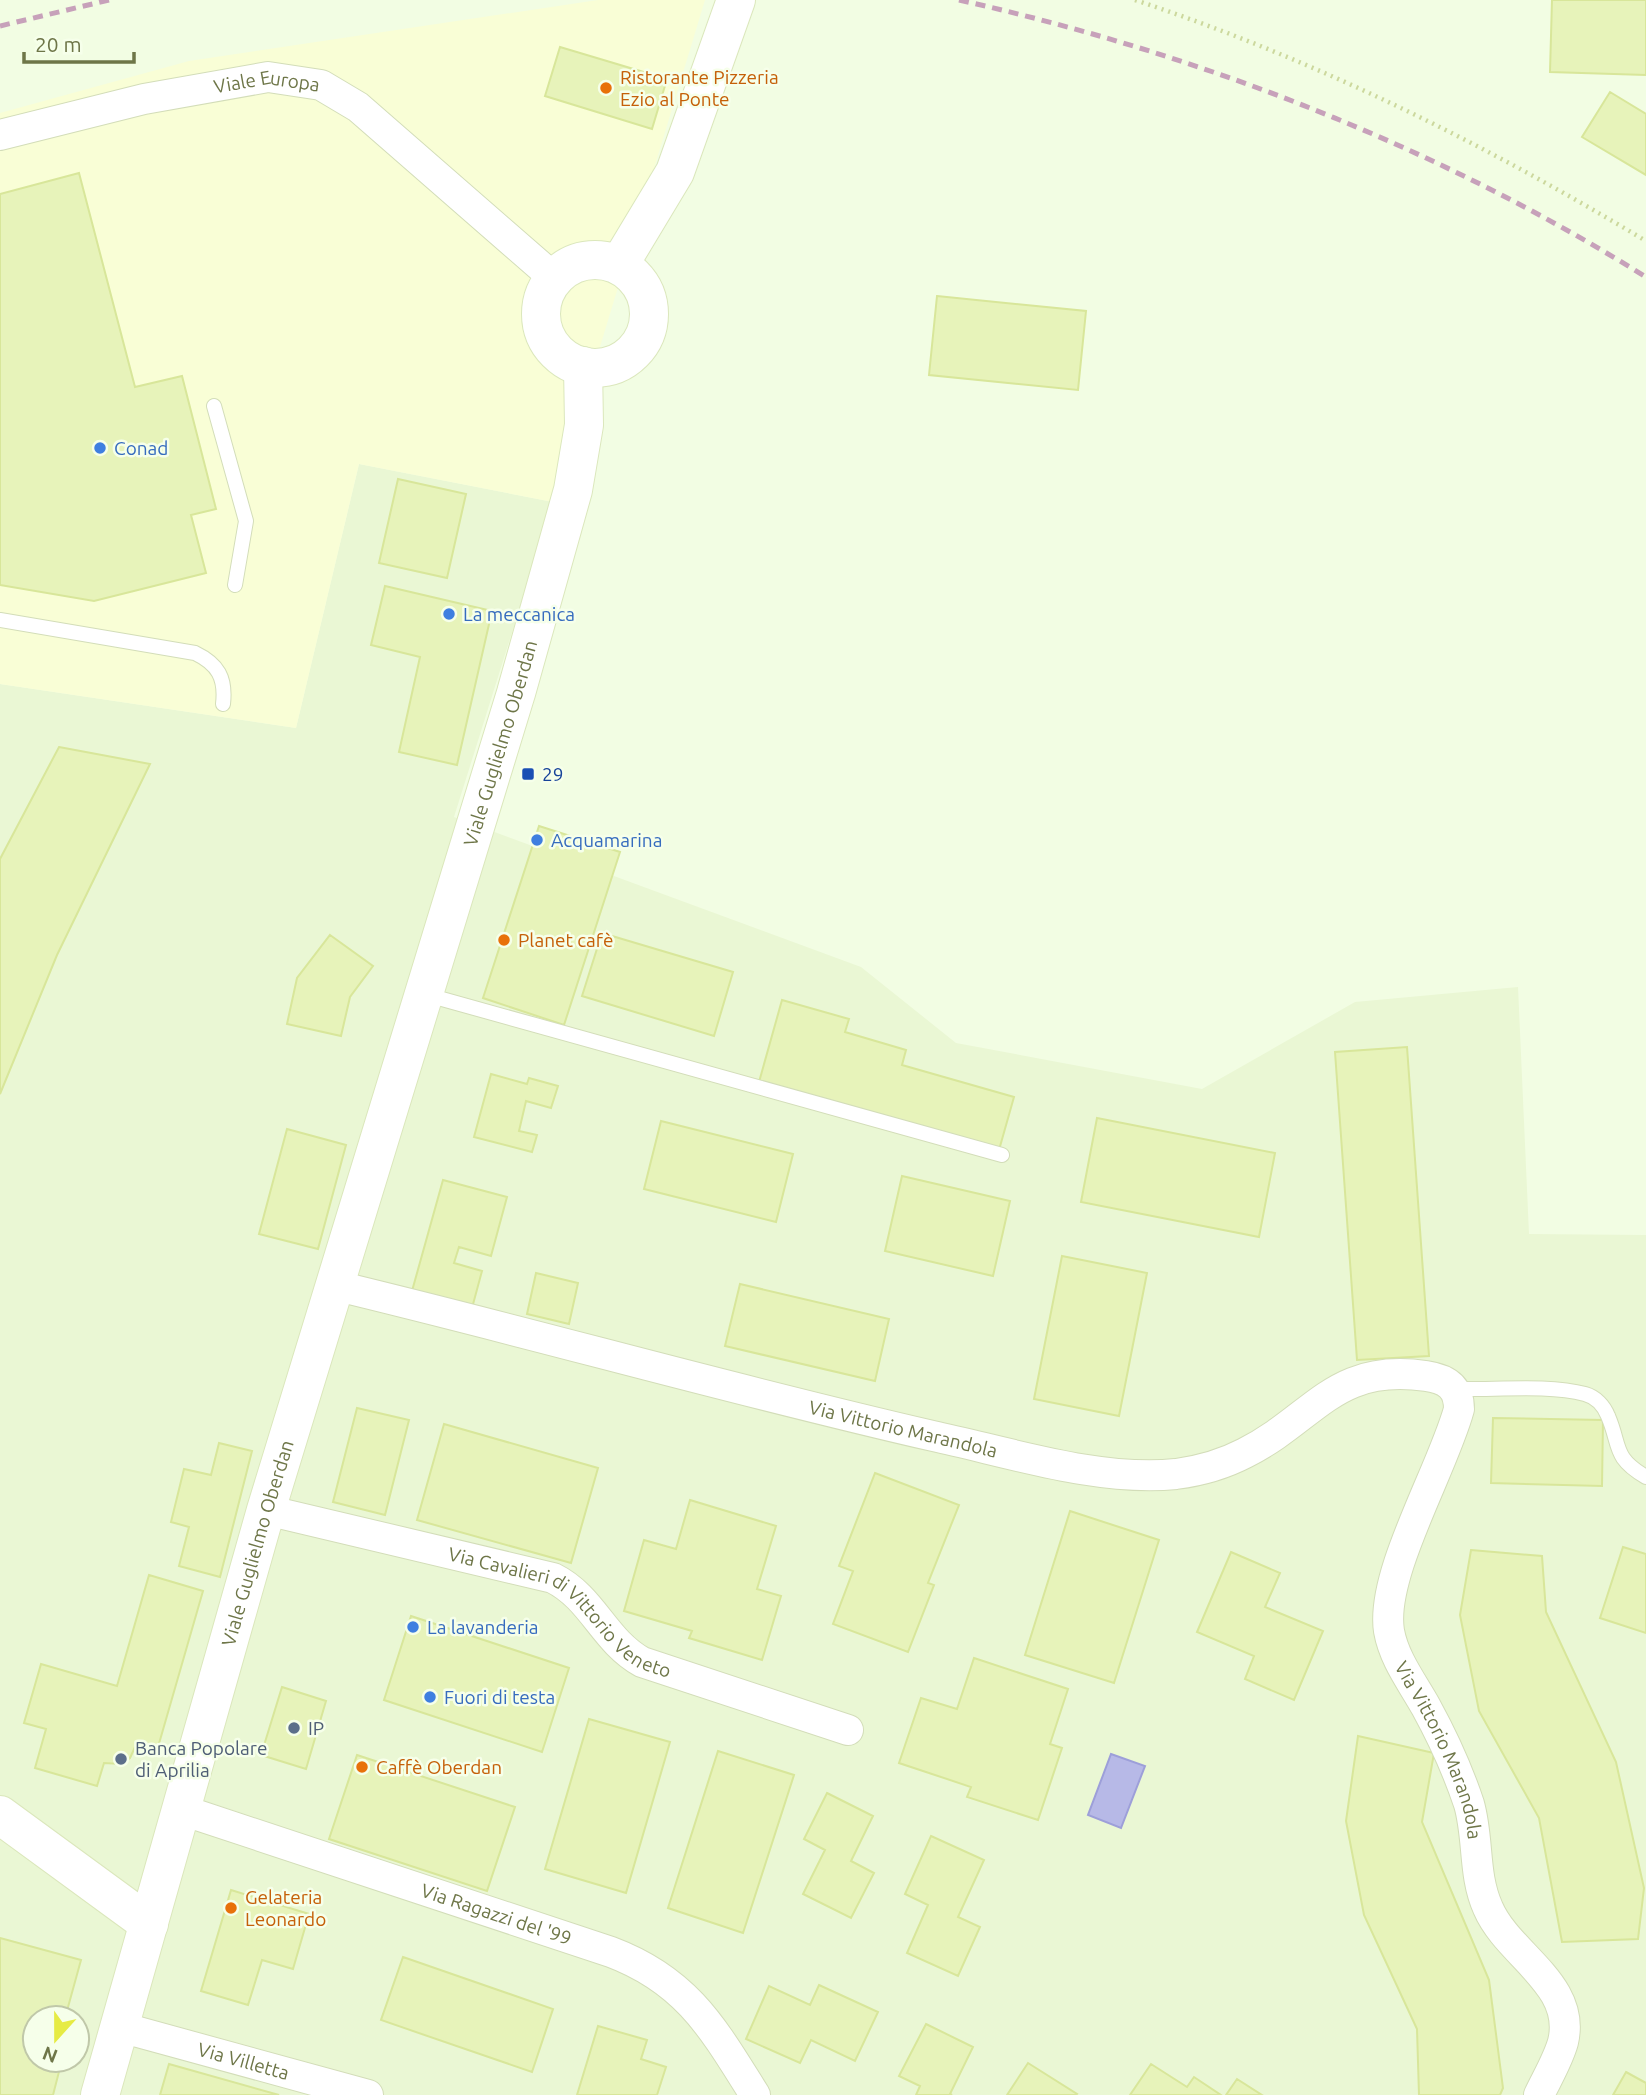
<svg xmlns="http://www.w3.org/2000/svg" width="1646" height="2095" font-family="Ubuntu,sans-serif">
<style>
.residential{fill:#eaf7d4;fill-rule:evenodd}
.commercial{fill:#f9fed6}
.water{fill:#b7b9e7;stroke:#9d9fd9;stroke-width:2}
.building{fill:#e7f3ba;stroke:#d8e69a;stroke-width:2}
.lines{fill:none;stroke-linecap:round;stroke-linejoin:round}
.service-casing{stroke:#d3ddb9;stroke-width:16}
.minor-casing{stroke:#d3ddb9;stroke-width:32}
.secondary-casing{stroke:#dbe7bc;stroke-width:40}
.path{stroke:#ccd89d;stroke-width:4.5;stroke-dasharray:2 5;stroke-linecap:butt}
.service{stroke:#fff;stroke-width:14}
.minor{stroke:#fff;stroke-width:30}
.secondary{stroke:#fff;stroke-width:38}
.rail{stroke:#c7a1ba;stroke-width:5;stroke-dasharray:10 7;stroke-linecap:butt}
.food-dot{fill:#e8710a;stroke:#f6ffea;stroke-width:2.5}
.shop-dot{fill:#3f7fe0;stroke:#f6ffea;stroke-width:2.5}
.transit-dot{fill:#1a4fb4;stroke:#f6ffea;stroke-width:2.5}
.service-dot{fill:#5c6f8a;stroke:#f6ffea;stroke-width:2.5}
.labels{text-anchor:middle;stroke-width:5;stroke-linejoin:round;paint-order:stroke}
.food-label{font-size:19px;fill:#c56008;stroke:#f6ffea;text-anchor:start}
.street-label{font-size:19px;fill:#6e7648;stroke:#f6ffea}
.shop-label{font-size:19px;fill:#366cbe;stroke:#f6ffea;text-anchor:start}
.transit-label{font-size:19px;fill:#164399;stroke:#f6ffea;text-anchor:start}
.service-label{font-size:19px;fill:#4e5e75;stroke:#f6ffea;text-anchor:start}
</style>
<rect width="100%" height="100%" fill="#f2fde3"/>
<path class="residential" d="M359,464L553,502L454,817L861,967L956,1043L1202,1089L1355,1002L1518,987L1529,1234L1646,1235V2095H0V684L296,728ZM35,2018H77V2060H35Z"/>
<path class="commercial" d="M598,0H705L553,502L359,464L296,728L0,684V113L189,61Z"/>
<path class="water" d="M1111,1754L1145,1766L1121,1828L1088,1815Z"/>
<path class="building" d="M1552,0H1646V75L1550,72Z
M560,47L667,79L652,129L545,96Z
M1610,92L1646,114V175L1582,137Z
M79,173L135,387L182,376L216,509L191,515L206,573L94,601L0,585V194Z
M937,296L1086,311L1078,390L929,375Z
M398,479L466,494L447,578L379,563Z
M385,586L492,611L457,765L399,752L420,657L371,645Z
M59,747L150,764L57,955L0,1094V859Z
M539,826L620,852L564,1025L483,998Z
M602,933L733,972L714,1036L582,996Z
M330,935L373,966L350,997L341,1036L287,1024L297,978Z
M782,1000L849,1019L845,1032L906,1050L902,1065L1014,1097L999,1150L759,1082Z
M1407,1047L1429,1356L1357,1360L1335,1052Z
M491,1074L527,1084L529,1078L558,1086L551,1108L526,1101L519,1131L537,1135L532,1152L474,1137Z
M1097,1118L1275,1153L1259,1237L1081,1202Z
M661,1121L793,1154L776,1222L644,1189Z
M287,1129L346,1145L318,1249L259,1234Z
M902,1176L1010,1201L993,1276L885,1251Z
M443,1180L507,1197L491,1256L459,1247L454,1263L482,1271L472,1308L412,1291Z
M1062,1256L1147,1273L1119,1416L1034,1399Z
M536,1273L578,1283L569,1324L527,1314Z
M740,1284L889,1319L875,1381L725,1346Z
M357,1408L409,1420L385,1515L333,1502Z
M1493,1418L1603,1420L1602,1486L1491,1483Z
M444,1424L598,1468L571,1563L417,1520Z
M219,1443L252,1451L220,1577L179,1566L189,1527L171,1522L184,1469L211,1475Z
M875,1473L959,1505L928,1583L934,1585L908,1652L833,1624L853,1571L839,1566Z
M690,1500L776,1526L757,1589L781,1596L762,1660L689,1638L692,1631L624,1611L644,1540L676,1549Z
M1070,1511L1159,1540L1114,1683L1025,1655Z
M1623,1547L1646,1554V1633L1600,1618Z
M1471,1550L1542,1556L1546,1612L1616,1762L1644,1888L1638,1939L1562,1942L1539,1818L1479,1711L1460,1615Z
M1231,1552L1280,1573L1265,1607L1323,1631L1294,1700L1245,1679L1254,1656L1197,1632Z
M149,1575L203,1591L156,1754L135,1747L130,1758L122,1764L104,1763L97,1786L35,1768L46,1729L24,1723L41,1664L117,1686Z
M411,1616L569,1668L542,1752L384,1700Z
M974,1658L1068,1689L1050,1744L1062,1748L1038,1820L967,1797L971,1787L899,1763L921,1698L957,1709Z
M282,1687L326,1701L306,1769L261,1755Z
M589,1719L670,1742L626,1893L545,1869Z
M1358,1736L1434,1753L1422,1822L1489,1980L1503,2088L1500,2095H1419L1417,2029L1364,1915L1346,1821Z
M718,1751L794,1775L743,1933L668,1908Z
M357,1755L515,1807L487,1891L329,1839Z
M827,1793L873,1816L851,1861L874,1873L851,1918L803,1894L825,1850L804,1839Z
M931,1836L984,1860L958,1917L980,1927L958,1976L907,1953L928,1905L905,1894Z
M231,1890L309,1914L293,1969L262,1960L248,2005L201,1991Z
M0,1938L81,1960L65,2018H35V2060H62L53,2095H0Z
M403,1957L553,2009L532,2072L381,2020Z
M819,1985L878,2012L855,2061L811,2040L800,2063L746,2039L769,1986L810,2005Z
M926,2024L973,2047L950,2094L952,2095H916L920,2086L899,2076Z
M598,2026L647,2040L641,2059L666,2067L657,2095H577Z
M1028,2063L1077,2094L1076,2095H1007Z
M169,2064L279,2095H160Z
M1151,2064L1187,2087L1194,2077L1221,2095H1130Z
M1626,2072L1646,2083V2095H1613Z
M1237,2079L1262,2095H1226Z"/>
<g class="lines">
<defs>
<path id="service" d="M214,406L246,521L235,585
M0,620L195,653C218,664 226,678 223,704
M424,994L1002,1155
M1456,1389C1495,1390 1549,1384 1585,1394C1596,1397 1604,1406 1608,1416C1621,1446 1612,1457 1646,1477"/>
<g id="minor">
<path id="s1" d="M0,135L144,99L268,77L321,85L358,107L554,278"/>
<path id="s2" d="M333,1285C533,1333 732,1390 933,1436C1008,1452 1099,1482 1176,1474C1199,1471 1224,1464 1245,1453C1316,1417 1334,1363 1426,1376C1447,1379 1459,1387 1459,1409C1443,1469 1380,1574 1389,1631C1394,1659 1412,1682 1426,1707C1443,1738 1458,1771 1469,1804C1479,1839 1473,1875 1488,1908C1508,1955 1577,1984 1563,2042C1558,2060 1547,2078 1539,2095"/>
<path id="s3" d="M266,1510L553,1578C593,1598 603,1640 642,1662L848,1730"/>
<path id="s4" d="M182,1810L611,1952C688,1981 714,2030 755,2095"/>
<path id="s5" d="M120,2027L368,2095"/>
</g>
<g id="secondary">
<circle cx="595" cy="314" r="54"/>
<path d="M619,265L675,172L736,0"/>
<path d="M0,1815L149,1924"/>
<path id="s6" d="M100,2095L266,1510L516,693L573,490L584,425L583,366"/>
</g>
</defs>
<use href="#service" class="service-casing"/>
<use href="#minor" class="minor-casing"/>
<use href="#secondary" class="secondary-casing"/>
<path class="path" d="M1135,0C1316,60 1483,143 1646,241"/>
<use href="#service" class="service"/>
<use href="#minor" class="minor"/>
<use href="#secondary" class="secondary"/>
<path class="rail" d="M959,0C1200,54 1436,146 1646,277
M0,26L109,0"/>
</g>
<g class="food-dot">
<circle cx="606" cy="88" r="7"/>
<circle cx="504" cy="940" r="7"/>
<circle cx="362" cy="1767" r="7"/>
<circle cx="231" cy="1908" r="7"/>
</g>
<g class="shop-dot">
<circle cx="100" cy="448" r="7"/>
<circle cx="449" cy="614" r="7"/>
<circle cx="537" cy="840" r="7"/>
<circle cx="413" cy="1627" r="7"/>
<circle cx="430" cy="1697" r="7"/>
</g>
<rect class="transit-dot" x="521" y="767" width="14" height="14" rx="3.5"/>
<g class="service-dot">
<circle cx="294" cy="1728" r="7"/>
<circle cx="121" cy="1759" r="7"/>
</g>
<g class="labels">
<g class="food-label">
<text x="620" y="84">Ristorante Pizzeria<tspan x="620" dy="22">Ezio al Ponte</tspan></text>
<text x="518" y="947">Planet cafè</text>
<text x="376" y="1774">Caffè Oberdan</text>
<text x="245" y="1904">Gelateria<tspan x="245" dy="22">Leonardo</tspan></text>
</g>
<g class="street-label">
<text dy="7" stroke="none"><textPath href="#s1" startOffset="273">Viale Europa</textPath></text>
<text dy="7" stroke="none"><textPath href="#s6" startOffset="1410">Viale Guglielmo Oberdan</textPath></text>
<text dy="7" stroke="none"><textPath href="#s2" startOffset="588">Via Vittorio Marandola</textPath></text>
<text dy="7" stroke="none"><textPath href="#s6" startOffset="574">Viale Guglielmo Oberdan</textPath></text>
<text dy="7" stroke="none"><textPath href="#s3" startOffset="318">Via Cavalieri di Vittorio Veneto</textPath></text>
<text dy="7" stroke="none"><textPath href="#s2" startOffset="1559">Via Vittorio Marandola</textPath></text>
<text dy="7" stroke="none"><textPath href="#s4" startOffset="331">Via Ragazzi del '99</textPath></text>
<text dy="7" stroke="none"><textPath href="#s5" startOffset="128">Via Villetta</textPath></text>
</g>
<g class="shop-label">
<text x="114" y="455">Conad</text>
<text x="463" y="621">La meccanica</text>
<text x="551" y="847">Acquamarina</text>
<text x="427" y="1634">La lavanderia</text>
<text x="444" y="1704">Fuori di testa</text>
</g>
<g class="transit-label">
<text x="542" y="781">29</text>
</g>
<g class="service-label">
<text x="308" y="1735">IP</text>
<text x="135" y="1755">Banca Popolare<tspan x="135" dy="22">di Aprilia</tspan></text>
</g>
</g>
<g transform="translate(56 2039) rotate(201)"><circle r="33" fill="#f6ffea" stroke="#c0c8a9" stroke-width="2"/>
<path d="M0-5L12 26L0 18L-12 26Z" fill="#e6eb44"/>
<text y="-10" font-size="19" font-weight="bold" text-anchor="middle" fill="#6e7648">N</text>
</g>
<path d="M24 52v10h110v-10" fill="none" stroke="#6e7648" stroke-width="3.5"/>
<text x="35" y="52" font-size="21" fill="#6e7648" stroke="#f6ffea" stroke-width="5" paint-order="stroke">20 m</text>
</svg>
